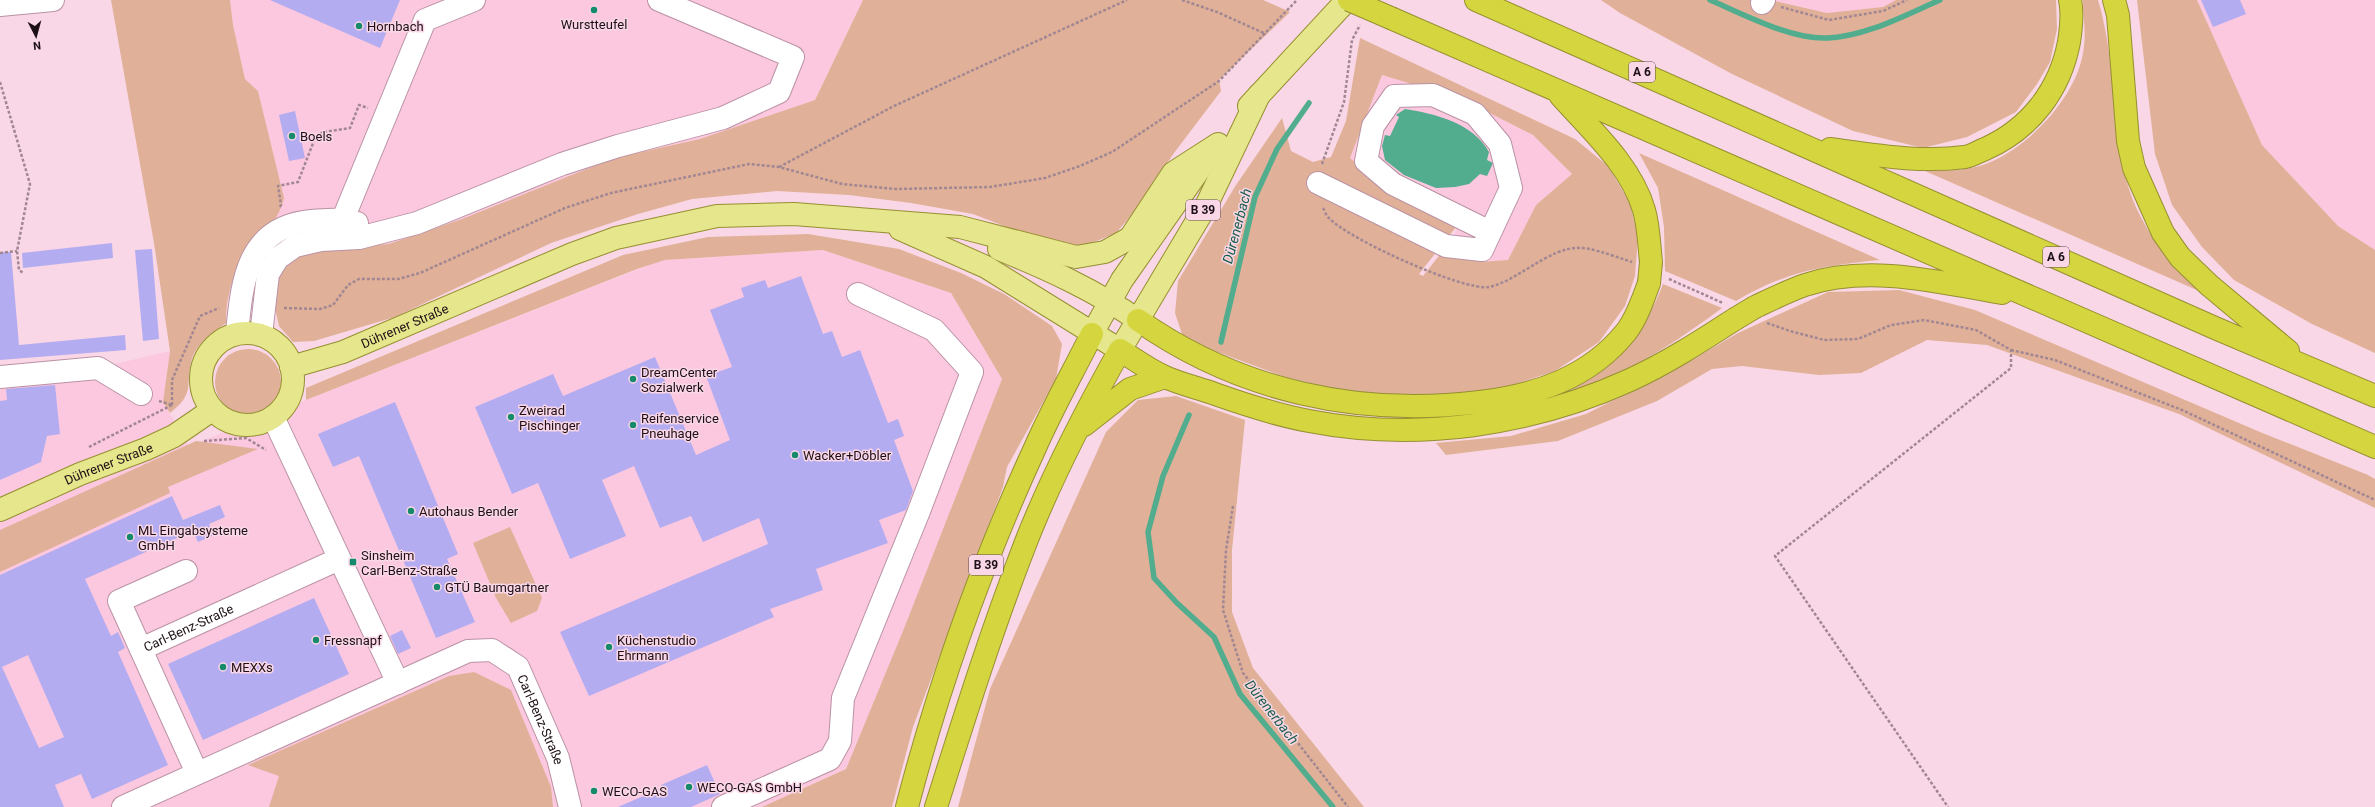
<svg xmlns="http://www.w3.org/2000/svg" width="2375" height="807" font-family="Roboto,sans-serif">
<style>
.built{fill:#fbc8df}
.green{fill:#e0b198;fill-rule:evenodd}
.water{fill:#52ac8e}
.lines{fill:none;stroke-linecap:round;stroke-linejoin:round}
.stream{stroke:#52ac8e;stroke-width:5.5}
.building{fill:#b4acf1;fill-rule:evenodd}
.minor-casing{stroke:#ba92a4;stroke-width:24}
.major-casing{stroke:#959031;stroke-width:24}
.highway-casing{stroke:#959031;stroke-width:24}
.path{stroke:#a28793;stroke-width:2.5;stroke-dasharray:3 2;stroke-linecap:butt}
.minor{stroke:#fff;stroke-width:22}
.major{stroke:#e6e68c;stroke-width:22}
.highway{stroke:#d5d53f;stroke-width:22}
.highway-bridge-casing{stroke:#959031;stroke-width:24;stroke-linecap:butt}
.highway-bridge{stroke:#d5d53f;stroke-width:22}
.poi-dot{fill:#158a6c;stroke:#fad7e6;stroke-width:1.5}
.labels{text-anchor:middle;stroke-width:3;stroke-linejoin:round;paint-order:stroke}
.shield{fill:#fad7e6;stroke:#5f4b54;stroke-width:1}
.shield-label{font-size:12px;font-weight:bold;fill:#1d0f16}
.poi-label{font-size:13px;fill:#1d0f16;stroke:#fad7e6;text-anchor:start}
.street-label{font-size:13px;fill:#1d0f16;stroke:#fad7e6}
.water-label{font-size:14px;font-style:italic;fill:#185f4a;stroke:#fad7e6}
</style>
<rect width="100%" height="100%" fill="#fad7e6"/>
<path class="built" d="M230,0H863L815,100L700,139L614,158L462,219L389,244L318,249L273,299H226L239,267L258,91L245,79L233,25Z
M1770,0H1896L1883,7L1827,13Z
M2197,0H2375V250L2338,226L2262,145Z
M1382,75L1464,100L1533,135L1572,174L1536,205L1508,260L1480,262L1442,252L1451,241L1460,222L1384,186L1350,158Z
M823,250L951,293L1002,379L906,627L846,769L762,807H0V377L98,368L170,351L163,402L189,446L657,262L665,260Z"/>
<path class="green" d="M111,0H230L233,25L245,79L258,91L284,198C278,226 252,243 239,267C229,285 226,303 226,323C213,333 195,344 191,362C186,388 194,394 170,413L163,402L170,351L154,243Z
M863,0H1263L1290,12L1219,80L1221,91L1174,153L1135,211L1116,233L1082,247L1056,246L973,214L911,203L849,195L777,191L692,199L638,214L551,243L395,317L314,341L293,342L279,326L273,299L277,274L292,257L318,249L389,244L462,219L614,158L700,139L815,100Z
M1601,0H1770L1827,13L1883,7L1896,0H2056L2057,29L2050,62L2037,84L2016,112L1967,137L1923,148L1853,131L1732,74L1620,13Z
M2083,0H2098C2115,56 2112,117 2125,174C2135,221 2166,259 2199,291L1925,171C1948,171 1972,171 1993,161C2034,142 2080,92 2084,46C2086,31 2083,15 2083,0Z
M2137,0H2197L2262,145L2338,226L2375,250V353L2312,324L2234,280L2202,247L2172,205L2155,154Z
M1360,38L1575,139L1608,166L1630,203L1638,237L1635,276L1625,306L1599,342L1555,371L1504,388L1447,396L1357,394L1285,377L1204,347L1183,337L1175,313L1178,281L1236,185L1282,118L1291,151L1313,162L1331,157L1346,121ZM1382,75L1464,100L1533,135L1572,174L1536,205L1508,260L1480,262L1442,252L1423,276L1419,274L1460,222L1384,186L1350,158Z
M1639,153L1880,260C1826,265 1783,272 1736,301L1665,271L1664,227L1658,188Z
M808,234L899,249L961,273L1004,294L1052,326L1062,344L1056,379L1007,467L1003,487L913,727L892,807H762L846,769L903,631L1002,379L951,293L823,250L665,260L637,269L306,400V388L623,255L708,237Z
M1663,284L1722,308C1672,345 1622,378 1561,395C1574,388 1587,381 1599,373C1628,353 1651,316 1663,284Z
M1899,290L1975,310L2260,432L2368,475L2375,479V508L2179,414L1987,345L1927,340L1861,373L1819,375L1742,366L1712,369L1657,401L1558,441L1446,455L1436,443L1511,436L1586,414L1687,363L1738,333L1828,292Z
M215 382a33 33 0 1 1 66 0a33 33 0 1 1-66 0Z
M1176,396L1245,420L1232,550V612L1253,668L1364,807H958L990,689L1106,432L1138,400Z
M196,441L258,449L168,487L170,493L0,572V530Z
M510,527L542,598L537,611L511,623L496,598L473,543Z
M474,672L511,690L551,787L553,807H269L279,776L248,765L449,676Z"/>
<path class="water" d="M1405,109C1436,114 1473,123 1489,152L1487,160L1493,163L1487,176L1480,174L1469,184L1455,187L1436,188L1404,175L1385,160L1382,146L1385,135L1390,136L1399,117L1396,115Z"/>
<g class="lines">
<path class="stream" d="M1710,0C1743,14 1792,40 1828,38C1867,36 1905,15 1940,0
M1221,342L1255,197L1277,149L1309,103
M1189,415L1163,476L1148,532L1154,578L1177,603L1214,637L1240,694L1333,807"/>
</g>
<path class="building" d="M270,0H400L380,48Z
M2201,0H2240L2246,14L2213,27Z
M295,111L305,158L289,161L279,115Z
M112,243L113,258L23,268L22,253Z
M152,249L159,339L143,341L135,250Z
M0,252H11L19,345L125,335L126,350L0,360Z
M801,276L823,334L832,331L842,357L860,350L888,423L898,419L904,436L894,440L913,491L906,510L879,520L888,543L816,569L823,590L770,609L774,617L589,696L560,632L768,544L759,518L703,542L691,516L660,528L634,466L602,480L626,536L570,559L538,483L512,494L475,407L553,374L563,396L655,357L696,455L730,440L706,376L732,367L710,310L744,297L741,288L765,280L768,288Z
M55,385L60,434L47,436L41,462L0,480V401L7,400L6,389Z
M395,402L458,554L447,559L475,622L436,638L359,456L333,467L318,434Z
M172,496L183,520L220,505L225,517L209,524L214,535L198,542L193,531L85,579L111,636L118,632L125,648L118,652L168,765L92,799L81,774L55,785L64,807H0V575ZM28,655L64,737L39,748L2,667Z
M314,598L349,674L203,740L168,664Z
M402,630L411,648L398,654L390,636Z
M707,765L720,794L691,807H618L662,788L661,785Z"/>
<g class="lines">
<defs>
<g id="minor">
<path d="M1762,3L1764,0"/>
<path d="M0,5L53,0"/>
<path d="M1318,183L1446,246L1482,250L1511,188L1500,144L1475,114L1433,95L1394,96L1373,126L1366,161L1393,184L1490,232"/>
<path d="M343,219L425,20L474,0"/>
<path d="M237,333C242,281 247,227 311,221C327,220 341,218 357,223"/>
<path d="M261,335L268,274L278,258L295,246L321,240L359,238L417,223L562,164L618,146L723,118L779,92L793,57L659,0"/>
<path d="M0,377L98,368L141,394"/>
<path d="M273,417L398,683"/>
<path d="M186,571L119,601L197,773"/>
<path id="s1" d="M141,649L339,559"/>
<path id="s2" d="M123,807L468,651L492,650L518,667L558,758L570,807"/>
<path d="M723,807L830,759L840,741L843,698L919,511L972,372L934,330L858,294"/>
</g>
<g id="major">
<path d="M1249,106L1347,0"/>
<path d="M900,229L986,267L1120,350L1207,204L1259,95"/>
<path d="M999,249C1048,269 1094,290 1138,320"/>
<circle cx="247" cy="379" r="46"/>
<path d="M1092,334L1122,280L1211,153"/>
<path id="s3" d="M291,367L343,352L572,254L616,238L717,216L794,214L960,227L1076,257L1105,252L1130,238L1173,173L1218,144"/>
<path id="s4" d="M0,510L80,474L146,449L174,436L212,410"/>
</g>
<path id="highway" d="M1476,0L2215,328L2375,396
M2114,0L2118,15L2128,141L2134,168L2163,233L2180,257L2209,285L2288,351
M1393,19L2375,447
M1560,95C1590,129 1631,165 1644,210C1649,227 1649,245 1651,262
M1830,149C1875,155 1919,163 1965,157C1972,156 1979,151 1985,149C2030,129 2060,90 2069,42C2071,29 2073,13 2070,0
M1755,307C1772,299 1788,291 1805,285C1868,264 1939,282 2002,293
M1138,320C1239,391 1358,417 1480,402C1536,395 1589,378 1626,332C1637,318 1643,299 1649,283
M1084,425L1130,389L1165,377
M907,807C939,684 982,563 1035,448C1052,409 1073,372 1092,334
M936,807C963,722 989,638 1021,555C1047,485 1083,416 1120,350C1134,359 1149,370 1165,377C1181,384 1198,388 1215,394C1246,405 1277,415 1309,421C1417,442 1531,425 1630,380C1667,363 1701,341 1735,319"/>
</defs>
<use href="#minor" class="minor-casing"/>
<use href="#major" class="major-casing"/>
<use href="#highway" class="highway-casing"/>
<path class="path" d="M1182,0L1217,12L1266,34
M1781,7L1829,20L1883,11L1907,0
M0,82L30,184L17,251L19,270L23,273
M1322,164L1344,102L1352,40L1360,25
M779,167L894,106L1127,0
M280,207L281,205L278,186L298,182L315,138L323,132L350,128L359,105L368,108
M1323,208C1325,211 1326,216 1329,218C1348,239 1463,291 1489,287C1503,284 1515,276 1527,269C1575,239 1580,245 1632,262
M0,253L17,251
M1669,279L1723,303
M284,308L320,309L333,305L348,285L359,279H398L420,273L565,208L611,193L749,164L779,167L842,184L896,189L990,187L1045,178L1080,166L1112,152L1219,81L1297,0
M1767,323L1790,331L1824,340L1858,339L1891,325L1924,320L1976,330L2011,350V368L1775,556L1948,807
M2011,350L2055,360L2182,410L2375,500
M159,401L172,405
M172,405V380L200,316L219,308
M204,441L246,438L266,450
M89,447L172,405
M1233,506L1226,550L1223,610L1243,673L1348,807"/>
<use href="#minor" class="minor"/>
<use href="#major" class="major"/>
<use href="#highway" class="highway"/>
<defs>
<path id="highway-bridge" d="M1349,0L1393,19
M1649,283L1651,262
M1735,319L1755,307"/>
</defs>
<use href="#highway-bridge" class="highway-bridge-casing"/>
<use href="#highway-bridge" class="highway-bridge"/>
</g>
<g class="poi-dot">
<circle cx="594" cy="10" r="4"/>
<circle cx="359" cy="26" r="4"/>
<circle cx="292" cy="136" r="4"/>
<circle cx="633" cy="379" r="4"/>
<circle cx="511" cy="417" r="4"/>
<circle cx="633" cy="425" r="4"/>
<circle cx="795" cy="455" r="4"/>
<circle cx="411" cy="511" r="4"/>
<circle cx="130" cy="537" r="4"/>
<rect x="349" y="558" width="8" height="8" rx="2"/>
<circle cx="437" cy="587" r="4"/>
<circle cx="316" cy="640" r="4"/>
<circle cx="609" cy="647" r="4"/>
<circle cx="223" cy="667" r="4"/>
<circle cx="689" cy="787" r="4"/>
<circle cx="594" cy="791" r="4"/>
</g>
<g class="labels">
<g class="shield">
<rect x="1629" y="62" width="26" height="20" rx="3"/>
<rect x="1186" y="200" width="34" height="20" rx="3"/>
<rect x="2043" y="247" width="26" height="20" rx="3"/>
<rect x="969" y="555" width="34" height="20" rx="3"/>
</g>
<g class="shield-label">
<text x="1642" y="76">A 6</text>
<text x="1203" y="214">B 39</text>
<text x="2056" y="261">A 6</text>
<text x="986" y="569">B 39</text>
</g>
<g class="poi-label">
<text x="594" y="29" text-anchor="middle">Wurstteufel</text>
<text x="367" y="31">Hornbach</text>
<text x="300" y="141">Boels</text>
<text x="641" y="377">DreamCenter<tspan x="641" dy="15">Sozialwerk</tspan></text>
<text x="519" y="415">Zweirad<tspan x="519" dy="15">Pischinger</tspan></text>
<text x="641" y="423">Reifenservice<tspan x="641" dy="15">Pneuhage</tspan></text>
<text x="803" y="460">Wacker+Döbler</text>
<text x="419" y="516">Autohaus Bender</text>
<text x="138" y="535">ML Eingabsysteme<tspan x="138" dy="15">GmbH</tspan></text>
<text x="361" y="560">Sinsheim<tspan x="361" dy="15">Carl-Benz-Straße</tspan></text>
<text x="445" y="592">GTÜ Baumgartner</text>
<text x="324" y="645">Fressnapf</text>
<text x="617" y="645">Küchenstudio<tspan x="617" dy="15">Ehrmann</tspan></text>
<text x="231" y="672">MEXXs</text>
<text x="697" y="792">WECO-GAS GmbH</text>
<text x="602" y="796">WECO-GAS</text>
</g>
<g class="street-label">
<text dy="5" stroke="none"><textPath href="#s3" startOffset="121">Dührener Straße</textPath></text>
<text dy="5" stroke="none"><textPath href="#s4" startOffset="118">Dührener Straße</textPath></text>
<text dy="5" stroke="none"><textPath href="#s1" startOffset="52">Carl-Benz-Straße</textPath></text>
<text dy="5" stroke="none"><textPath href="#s2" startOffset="491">Carl-Benz-Straße</textPath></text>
</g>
<g class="water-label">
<text transform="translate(1237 226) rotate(-75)" y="5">Dürenerbach</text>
<text transform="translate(1272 712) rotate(52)" y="5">Dürenerbach</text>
</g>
</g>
<g transform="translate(36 36) rotate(174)" stroke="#fad7e6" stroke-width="3" paint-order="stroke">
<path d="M0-3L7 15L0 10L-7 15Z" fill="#1d0f16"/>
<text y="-6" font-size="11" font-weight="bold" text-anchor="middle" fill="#1d0f16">N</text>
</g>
</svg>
